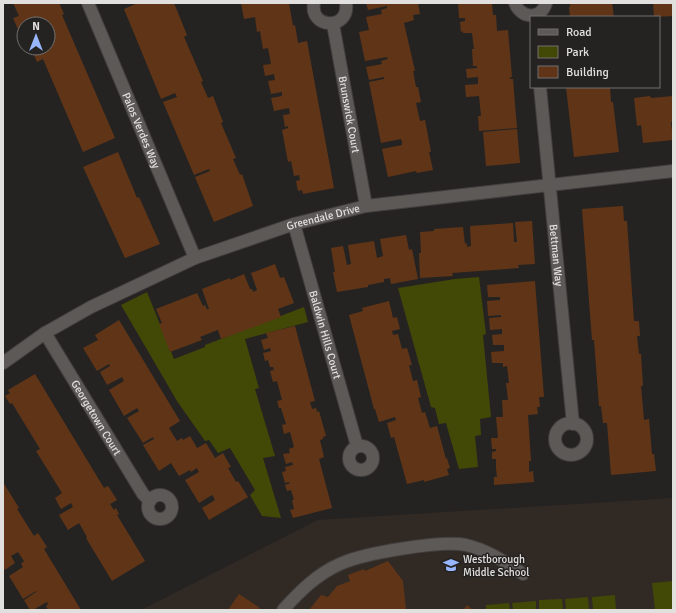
<svg xmlns="http://www.w3.org/2000/svg" width="676" height="613" font-family="Signika,sans-serif">
<style>
.built{fill:#312924}
.green{fill:#424806}
.building{fill:#603517}
.lines{fill:none;stroke-linecap:round;stroke-linejoin:round}
.minor-casing{stroke:#423f3e;stroke-width:14}
.minor{stroke:#5c5957;stroke-width:12}
.labels{text-anchor:middle;stroke-width:3;stroke-linejoin:round;paint-order:stroke}
.street-label{font-size:11px;fill:#e2e0df;stroke:#252322}
.poi-label{font-size:11px;fill:#e2e0df;stroke:#252322;text-anchor:start}
</style>
<rect width="100%" height="100%" fill="#252322"/>
<path class="built" d="M673,498V610H141L318,520Z"/>
<path class="green" d="M479,277L486,334L483,335L491,417L480,419L481,435L475,436L478,467L459,469L446,423L439,424L435,408L431,407L398,288L455,279Z
M147,292L174,359L205,347V345L304,307L308,322L245,339L259,388L255,389L275,456L263,458L281,518L262,516L250,495L255,490L230,448L218,453L209,440L205,441L177,401L121,305Z
M673,581V610H655L652,583Z
M615,595L616,610H593L592,597Z
M588,597L589,610H566L565,599Z
M562,599L563,610H539V600Z
M536,601V610H513L512,603Z
M509,603L510,610H486V605Z"/>
<path class="building" d="M13,3H59L64,14L62,15L115,138L83,152L43,59L37,62L31,48H48V24H24V43L13,18L19,16Z
M138,3H174L187,35L184,37L203,81L201,82L208,98L213,96L223,122L221,123L236,158L233,159L240,175L242,174L253,206L214,222L195,177L210,171L209,169L194,175L163,102L177,97L175,93L161,99L124,9Z
M241,3H289L293,26L295,25L298,43L307,41L334,188L303,194L302,190L298,191L296,181L300,180L299,175L294,176L291,161L288,162L282,130L288,128V126L285,127L283,115L290,114L289,108L274,111L271,98L282,96V92L271,94L268,81L275,80L274,74L265,76L263,65L271,64L268,48L263,49L260,31L257,32L255,17L244,19Z
M366,3H418L420,14L413,15L414,20L404,23L415,71H413L416,87H418L421,102L416,103L420,121L425,120L431,152H429L433,170L417,173L416,171L388,177L382,149L402,145V142L401,139L381,143L369,82L384,79V77L369,80L366,67L382,64L381,61L388,59L387,57L365,61L359,32L369,30L366,17L382,14L381,10L387,8V6L368,10Z
M458,3H492L493,15H496L497,31L508,30L512,77H510V79H513L517,128L479,131L478,116H481L479,96L466,97L465,85L478,84V77L467,78L466,69L477,68V66H473L472,49H474L472,33H463V31L461,32L460,22L465,21V18H459Z
M570,3H612L614,17H570L569,7H570Z
M653,3H673V16L654,17Z
M566,87H610L611,102H613L619,152L574,157Z
M650,96L651,98L673,96V122H671L673,140L643,143L641,125L637,126L634,98Z
M517,129L520,163L486,166L483,132Z
M118,152L137,198L139,197L160,244L125,258L83,167Z
M623,206L624,221H627L634,321H639L640,336H637L639,354H641L643,386H641L644,420L649,419L652,454H654L656,471L611,475L607,423H603L601,406H599L594,340H592L582,209Z
M532,221L535,264L518,265L519,268L452,273L453,276L420,278L419,253H421L420,232L434,231V229L463,227L465,244L467,243V247L471,246L470,226L513,223L514,242H517L515,222Z
M406,235L409,250L412,249L418,279L391,284L390,278L384,279V282L368,285V287L337,292L333,272H335L331,248L343,246L347,265L351,264L348,245L374,241L377,258L383,256L380,239Z
M275,264L280,278L284,277L294,303L278,309L281,317L221,339L218,330L215,331L200,337L202,340L170,352L159,324L162,323L156,309L197,293L203,306L205,305L207,309H209L202,289L230,278V280L244,274L250,289H252L253,292L257,290L251,273Z
M535,281L544,397H539L540,407H537L538,414L528,415L531,461H529V472L533,471L534,482L494,485V477H497L496,468V459H492V452L496,451V449H492L491,438H498L496,417H503L502,400H508L506,383H509L507,366L503,367V363H492L491,352L504,351V345H493L492,335L502,334V329L490,330L489,318L501,317V315L488,316L487,301L500,300V297H488L487,285Z
M389,301L393,318L397,317L400,329L392,331L393,335L398,334L402,349L407,348L412,365H409L413,381L417,380L421,397L418,398L422,413L425,412L430,428L437,426L446,459L447,458L450,468L447,469L449,475L424,482V480L407,484L394,437L391,438L387,423L396,420L395,417L379,422L375,409H374L349,315L363,311L362,308Z
M119,320L180,421L169,428L177,441L182,438L183,440L190,436L197,448L206,443L215,458L223,453L231,467L228,468L236,482L238,481L248,497L209,520L202,508L215,500L213,496L212,495L199,503L185,480L199,472L197,468L191,472L190,470L179,476L171,463L159,471L143,445L154,439L153,437L143,443L127,418L139,411L137,408L124,416L109,390L124,381L122,377L107,385L100,372L110,366L109,364L97,371L83,348L98,340L95,335Z
M295,326L315,401L310,402L312,409L316,408L317,412L319,411L326,436L323,437V439L320,440L324,457L319,459L332,508L293,518L290,510L294,509L292,500H294L291,490L287,491L285,485L290,483L289,482L285,483L282,472L286,471L285,467L293,465L292,462L286,464L283,454L290,453L289,449L294,447L290,432L284,434L282,425L286,424L281,408H279L277,401L282,400L277,381L273,382L270,371L274,370L273,367H270L268,360L265,361L263,353L271,351L270,348L264,350L261,340L268,338L266,333Z
M35,374L104,488L108,486L117,500L110,504L114,510L116,508L119,514L117,515L145,561L112,581L86,538L87,537L79,523L68,530L59,515L73,507L71,503L61,509L55,498L62,493L36,451L40,449L12,403L10,404L5,396L10,393L8,390Z
M3,482L19,508L17,509L34,536L38,533L47,547L44,549L81,610H48L46,606L48,604L47,602L33,610H30L24,600L36,592V591L23,599L9,576L23,567L21,564L24,561L18,552L11,556L15,563L5,570L3,567Z
M388,561L403,581L406,609L309,610L321,595L328,597L337,586L350,581L348,575L364,569L365,571Z
M239,594L260,608L258,610H228Z
M467,605L473,610H463Z"/>
<g class="lines">
<defs>
<g id="minor">
<path id="s1" d="M88,3L195,258"/>
<path d="M314,3C309,29 350,31 346,3"/>
<path d="M515,3C521,19 541,20 546,3"/>
<path id="s2" d="M333,24L366,206"/>
<path id="s3" d="M540,87L573,424"/>
<path id="s4" d="M294,224L357,446"/>
<path id="s5" d="M45,333L143,494L150,501"/>
<path id="s6" d="M3,363L45,333L91,307L195,258L294,224L366,206L673,171"/>
<circle cx="571" cy="439" r="16"/>
<circle cx="361" cy="458" r="12"/>
<circle cx="160" cy="507" r="12"/>
<path d="M283,610C299,592 317,574 340,564C364,553 441,540 466,545C488,550 505,562 523,574"/>
</g>
</defs>
<use href="#minor" class="minor-casing"/>
<use href="#minor" class="minor"/>
</g>
<defs>
<symbol id="school-bare" viewBox="-9 -9 18 18"><path d="M0-5L7-2L0 1L-7-2ZM-4 1L0 2.5L4 1V4Q0 6-4 4Z" fill="#97b6fd" stroke="#252322" stroke-width="2.5" paint-order="stroke"/></symbol>
</defs>
<g fill-rule="evenodd">
<use href="#school-bare" x="440" y="554" width="22" height="22"/>
</g>
<g class="labels">
<g class="street-label">
<text dy="4" stroke="none"><textPath href="#s2" startOffset="92">Brunswick Court</textPath></text>
<text dy="4" stroke="none"><textPath href="#s1" startOffset="138">Palos Verdes Way</textPath></text>
<text dy="4" stroke="none"><textPath href="#s6" startOffset="354">Greendale Drive</textPath></text>
<text dy="4" stroke="none"><textPath href="#s3" startOffset="169">Bettman Way</textPath></text>
<text dy="4" stroke="none"><textPath href="#s4" startOffset="115">Baldwin Hills Court</textPath></text>
<text dy="4" stroke="none"><textPath href="#s5" startOffset="99">Georgetown Court</textPath></text>
</g>
<g class="poi-label">
<text x="463" y="563">Westborough<tspan x="463" dy="13">Middle School</tspan></text>
</g>
</g>
<rect width="676" height="613" fill="none" stroke="#e2e0df" stroke-width="8"/>
<rect x="530" y="16" width="130" height="72" fill="#252322" stroke="#716f6e"/>
<rect x="538" y="29" width="20" height="6" fill="#5c5957" stroke="#716f6e"/>
<text x="566" y="36" font-size="12" fill="#e2e0df">Road</text>
<rect x="538" y="46" width="20" height="12" fill="#424806" stroke="#716f6e"/>
<text x="566" y="56" font-size="12" fill="#e2e0df">Park</text>
<rect x="538" y="66" width="20" height="12" fill="#603517" stroke="#716f6e"/>
<text x="566" y="76" font-size="12" fill="#e2e0df">Building</text>
<g transform="translate(36 36)"><circle r="19" fill="#252322" stroke="#716f6e"/>
<path d="M0-3L7 15L0 10L-7 15Z" fill="#97b6fd"/>
<text y="-6" font-size="11" font-weight="bold" text-anchor="middle" fill="#e2e0df">N</text>
</g>
</svg>
